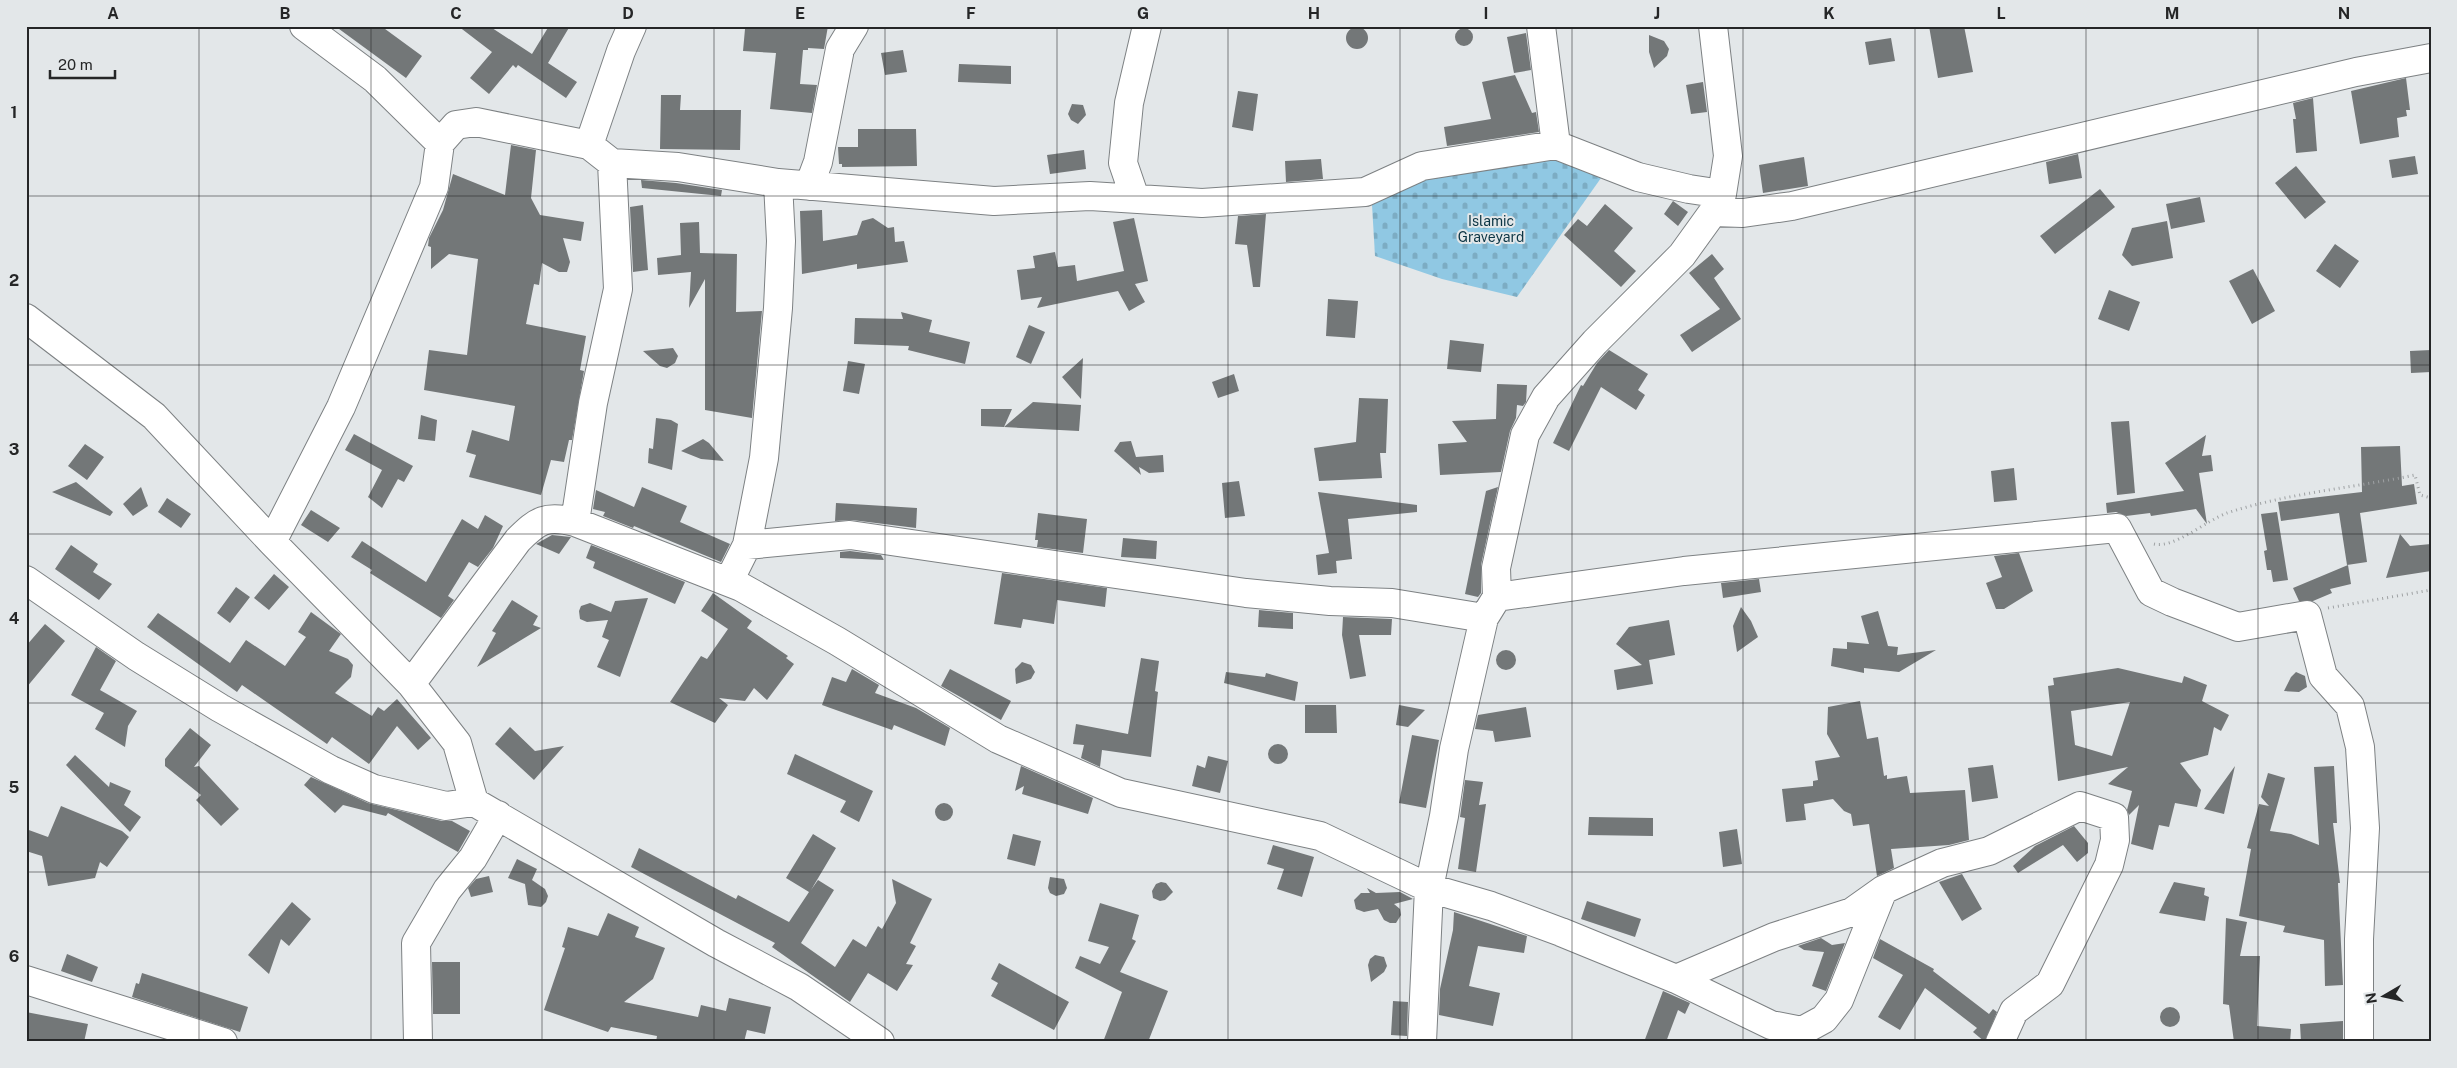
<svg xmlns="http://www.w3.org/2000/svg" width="2457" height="1068" font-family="'Public Sans',sans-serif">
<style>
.cemetery{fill:url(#cemetery-stones)}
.building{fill:#737778;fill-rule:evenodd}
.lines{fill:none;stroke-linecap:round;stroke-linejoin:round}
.minor-casing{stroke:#7d8183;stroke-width:30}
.path{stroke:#9ea1a3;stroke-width:3;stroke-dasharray:1 4;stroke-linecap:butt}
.minor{stroke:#fff;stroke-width:28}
.grid{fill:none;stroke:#252627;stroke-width:1;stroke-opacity:0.55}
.labels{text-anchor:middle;stroke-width:4;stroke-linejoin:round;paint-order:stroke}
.park-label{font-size:14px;fill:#0b3444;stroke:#e3e7e9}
.neatline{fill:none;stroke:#252627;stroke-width:2}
.grid-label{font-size:16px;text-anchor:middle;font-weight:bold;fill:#252627}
</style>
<defs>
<pattern id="cemetery-stones" width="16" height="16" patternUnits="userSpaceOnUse" patternTransform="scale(1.25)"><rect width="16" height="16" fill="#90c8e3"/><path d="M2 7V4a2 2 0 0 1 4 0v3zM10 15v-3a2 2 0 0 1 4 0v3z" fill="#7cacc3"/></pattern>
</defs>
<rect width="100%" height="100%" fill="#e3e7e9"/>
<path class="cemetery" d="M1553,155L1601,178L1517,297L1442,279L1375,256L1372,205L1408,183Z"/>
<path class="building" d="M335,26H381L422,56L406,78Z
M458,26H489L532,54L549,26H570L548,63L577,82L566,98L518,65L516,68L513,65L489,94L470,78L492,52Z
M758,26H828L824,49L808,48V50H803L800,84L817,85L812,113L770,109L776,53L743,51L745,29H757Z
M1929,26H1964L1973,72L1938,78Z
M1346 38a11 11 0 1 1 22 0a11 11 0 1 1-22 0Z
M1455 37a9 9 0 1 1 18 0a9 9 0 1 1-18 0Z
M1526,33L1531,70L1514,73L1507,37Z
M1649,35L1664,41L1669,49L1667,56L1654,68L1649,52Z
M1891,38L1895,61L1869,65L1865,42Z
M903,50L907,72L885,75L881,53Z
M959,64L1011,66V84L958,82Z
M1515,75L1532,113L1536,112L1539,132L1447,146L1444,127L1491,119L1482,82Z
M2406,78L2410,110H2406L2407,116L2397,118L2399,137L2360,144L2351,91Z
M1703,82L1707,112L1691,114L1686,85Z
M1238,91L1258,94L1253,131L1232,127Z
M661,95H681L680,110H741L740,150L660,149Z
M2313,98L2317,151L2296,153L2293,119H2296L2293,103Z
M1072,104L1083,105L1085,111L1086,115L1078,124L1071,120L1068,114Z
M858,129H916L917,166L842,167V164H839L838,147H858Z
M511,145L536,150L531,198L540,215L584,222L581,241L563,238L570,262L567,272H559L542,263L539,285L534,284L526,324L586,336L580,370L584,371L572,440H569L564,462L551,460L541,495L469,477L476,455L466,452L472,430L509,441L515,406L424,390L429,350L467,355L478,259L449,254L431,269V247L428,246L429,238L443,210L453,174L505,195Z
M1084,150L1086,169L1050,174L1047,155Z
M2078,154L2082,178L2049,184L2046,162Z
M2415,156L2418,174L2392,178L2389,160Z
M1804,157L1808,186L1763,193L1759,165Z
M1321,159L1323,179L1286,182L1285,161Z
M2296,166L2326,202L2305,219L2275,183Z
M641,180L676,183L722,190L721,196L642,188Z
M2100,189L2115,207L2055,254L2040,236Z
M2200,197L2205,222L2171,229L2166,204Z
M1673,201L1688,212L1678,226L1664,214Z
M1605,204L1633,228L1614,251L1636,271L1621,287L1564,235L1578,219L1587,226Z
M643,205L648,270L633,272L630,207Z
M822,210L823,241L857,235L862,221L873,218L888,228L894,227L895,242L904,241L908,262L857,269V264L802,274L800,211Z
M1266,214L1260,287H1253L1247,245L1235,244L1238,216Z
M1134,218L1148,281L1135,284L1145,302L1129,311L1118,291L1037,308L1042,297L1021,300L1017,270L1035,268L1033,256L1055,252L1058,267L1075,265L1077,281L1124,271L1113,222Z
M2167,221L2173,258L2132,266L2122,255L2132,228Z
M699,222L700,253L737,254L736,312L762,311L752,418L705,410V279L689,308L691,272L658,275L657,258L681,255L680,223Z
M2335,244L2359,261L2340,288L2316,271Z
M1712,254L1724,269L1714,278L1741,319L1692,352L1680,335L1720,309L1689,273Z
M2253,269L2275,311L2252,324L2229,281Z
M2109,290L2140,302L2129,331L2098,319Z
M1328,299L1358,301L1355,338L1326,336Z
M901,312L932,320L929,332L970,342L965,364L908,350L909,346L854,344L855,318L903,319Z
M1029,325L1045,332L1031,364L1016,357Z
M1450,340L1484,344L1481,372L1447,369Z
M673,348L678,356L675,363L667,368L660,366L643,351Z
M1609,350L1648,374L1638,390L1645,395L1636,410L1601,387L1569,451L1553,443L1581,385L1583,386L1597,363Z
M2431,350V372L2411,373L2410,351Z
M1083,358L1081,399L1062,377Z
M848,361L865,364L859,394L843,391Z
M1234,374L1239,391L1218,398L1212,382Z
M1497,384L1527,385L1526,402L1523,406L1517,405L1516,418L1510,431L1501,472L1440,475L1438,444L1467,442L1452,421L1496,419Z
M1359,398L1388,399L1386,453H1380L1382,478L1319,481L1314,448L1356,442Z
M1033,402L1081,405L1079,431L1004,427Z
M981,409H1012L1004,427L981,426Z
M421,415L437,420L435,441L418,439Z
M656,418L671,420L678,424L672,470L648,463L649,448L653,449Z
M2129,421L2135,493L2117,495L2111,422Z
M354,434L413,466L404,482L398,479L382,508L368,497L382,470L345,450Z
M2206,435L2202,456L2211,455L2213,471L2199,473L2207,524L2196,509L2151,516L2150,513L2126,516L2116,512L2107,513L2106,503L2184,491L2165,463Z
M703,439L709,443L724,461L701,459L681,451Z
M1131,441L1136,457L1163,455L1164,472L1149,473L1139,467L1141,475L1114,451L1120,442Z
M85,444L104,457L87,480L68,466Z
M2400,446L2402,486L2414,484L2417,504L2360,513L2367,562L2347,565L2339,513L2281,521L2278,502L2362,492L2361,447Z
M2014,468L2017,500L1994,502L1991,471Z
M1239,481L1245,516L1225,518L1222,483Z
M76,482L113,512L110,516L52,492Z
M141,487L148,506L133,516L123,504Z
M642,487L687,506L680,522L730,544L721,562L634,526L633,528L603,516L605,512L593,509L596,490L634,507Z
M1498,487L1481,565V593L1478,597L1465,594L1486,491Z
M1318,492L1417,505V512L1348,519L1352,559L1336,561L1337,573L1318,575L1316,555L1329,553Z
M167,498L191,514L181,528L158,512Z
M836,503L917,508L916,528L852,520L835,521Z
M311,510L340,528L328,542L301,525Z
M2277,512L2288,580L2273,582L2271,570H2267L2264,551L2267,550L2261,514Z
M1038,513L1087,519L1083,553L1037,547L1038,540H1035Z
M485,515L503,526L493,548L478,567L469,562L448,596L454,600L441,618L370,573L372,570L351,557L362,541L426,582L462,519L478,529Z
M2400,534L2410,546L2431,544V571L2386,578Z
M552,535L571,537L559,554L536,544Z
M1123,538L1157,541L1156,559L1121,557Z
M71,545L98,564L93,572L112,584L99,600L55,569Z
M591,545L685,582L675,604L593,568L595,562L586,558Z
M850,551L881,555L884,560L840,558V552Z
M2019,553L2033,591L2004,609H1996L1986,583L2002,577L1994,556Z
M2348,565L2351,584L2330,589L2332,593L2313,601H2299L2293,588Z
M1002,573L1107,588L1105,607L1057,600L1054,624L1023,619L1021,628L994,624Z
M274,574L289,587L269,610L254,598Z
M1759,579L1761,592L1723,598L1721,583Z
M236,587L250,597L230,623L217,613Z
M713,593L752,621L747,628L788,656L786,658L794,664L767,700L754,688L745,701L719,698L728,705L715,723L670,702L701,656L707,659L728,629L701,611Z
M648,598L620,677L597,667L609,640L602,637L608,620L587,622L580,619L579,611L581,606L590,603L611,612L615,601Z
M512,600L538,616L533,625L541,628L477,667L496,633L492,631Z
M1741,607L1751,621L1758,637L1737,652L1733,626Z
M1259,610L1293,613V629L1258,627Z
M1878,611L1888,646L1898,647L1897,655L1936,650L1899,672L1864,668V673L1831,666L1833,648L1847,649V642L1869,644L1861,616Z
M311,612L341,634L329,651L348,659L353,665L351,677L335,693L372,716L378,707L384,711L397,699L431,738L418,750L397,726L369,764L332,737L327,744L242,685L237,692L147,627L158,613L230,663L246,640L285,666L306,637L298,632Z
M1343,617L1392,619L1391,635H1359L1366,676L1350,679L1342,635Z
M1669,620L1675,655L1649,660L1653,684L1617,690L1614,670L1642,665L1616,644L1629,627Z
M45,624L65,641L26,688V646Z
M96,647L116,661L100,690L137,711L128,726L125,747L95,729L104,713L71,695Z
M1496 660a10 10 0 1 1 20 0a10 10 0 1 1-20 0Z
M1141,658L1159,661L1155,691L1158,692L1151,757L1102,750L1100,767L1081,758L1084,745L1073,744L1076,724L1128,734Z
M1022,662L1031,665L1035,672L1031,679L1016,684L1015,669Z
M2118,668L2182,683L2184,676L2207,685L2202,701L2229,715L2221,731L2214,727L2208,755L2180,763L2201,790L2197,807L2175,803L2169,827L2159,825L2153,850L2131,844L2139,805L2129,815L2127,810L2132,791L2108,784L2128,767L2058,781L2048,686L2054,685L2053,678ZM2130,702L2112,756L2075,745L2071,711Z
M852,669L879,685L875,693L916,708L950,728L945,746L894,725L892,730L822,705L832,677L846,682Z
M950,669L1011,701L1001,720L941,686Z
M1226,672L1265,677L1266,673L1298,682L1295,701L1224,683Z
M2296,672L2305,676L2307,687L2299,692L2284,691L2291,677Z
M1860,701L1867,739L1878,737L1884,776L1887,775V779L1907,776L1910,793L1965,790L1969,840L1949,845L1891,849L1894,868L1877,876L1869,824L1853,826L1851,814L1844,811L1833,799L1804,804L1806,820L1786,822L1782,789L1813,786V781L1818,780L1815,761L1840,757L1827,734L1828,707Z
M1305,705H1336L1337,733H1305Z
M1399,705L1425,710L1408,727L1396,725Z
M1526,707L1531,737L1495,742L1493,731L1475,729L1478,715Z
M510,727L535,751L564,746L534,780L495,744Z
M190,728L211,745L194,767L199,766L239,809L221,826L196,800L201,795L165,766V759Z
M1412,735L1439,740L1426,808L1399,803Z
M1268 754a10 10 0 1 1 20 0a10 10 0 1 1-20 0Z
M795,754L873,791L859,822L840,812L846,801L787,774Z
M75,755L109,787L110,782L131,791L124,805L141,817L130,832L66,765Z
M1208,756L1228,761L1220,793L1192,786L1197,765L1205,768Z
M1993,765L1998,798L1972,802L1968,768Z
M1021,766L1093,798L1088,814L1022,794L1024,786L1015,791Z
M2235,766L2224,814L2204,809Z
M2334,766L2337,823H2333L2340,883H2338L2343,985L2325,986L2324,940L2283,932L2285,926L2239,916L2251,849L2247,848L2259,804L2269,806L2261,797L2268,773L2285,778L2270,831L2291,834L2319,845L2314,767Z
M311,777L368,803L442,821H452L470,831L458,852L388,813L386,816L343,805L335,813L304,785Z
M1465,780L1483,782L1479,805L1486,804L1476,872L1458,869L1465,818L1460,817Z
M935 812a9 9 0 1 1 18 0a9 9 0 1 1-18 0Z
M61,806L122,831L129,837L107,867L100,862L95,878L48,886L42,856L26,851V829L48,837Z
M1589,817L1653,818V836L1588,835Z
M2074,826L2088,843V853L2077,862L2063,845L2018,873L2013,866L2035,846Z
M1737,829L1742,864L1723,867L1719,832Z
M813,834L836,848L811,890L818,880L834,890L801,943L835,967L853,939L866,947L878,926L882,929L896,903L892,879L932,899L910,943L916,946L906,964L913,965L897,991L868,973L850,1002L772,947L775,943L631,867L639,848L736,899L738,895L789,922L809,892L786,878Z
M1013,834L1041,841L1035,866L1007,859Z
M1273,845L1314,857L1302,897L1277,889L1284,869L1267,864Z
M517,859L537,869L532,880L545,889L548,896L546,902L541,907L528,905L525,884L508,878Z
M1962,874L1982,909L1962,921L1939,882Z
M489,876L493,892L471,897L468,888L476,879Z
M1050,877L1064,879L1067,888L1064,894L1056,896L1050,893L1048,888Z
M1161,882L1166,883L1173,892L1165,900L1160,901L1153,898L1152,891L1156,884Z
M2174,882L2205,888L2204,895L2209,897L2205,921L2159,913Z
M1367,888L1376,893L1400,892L1413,899L1394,904L1400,909L1401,915L1396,923H1390L1384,920L1378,909L1364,912L1356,909L1354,900L1361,893H1370Z
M1587,901L1641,919L1635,937L1581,919Z
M292,902L311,919L289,946L281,939L269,974L248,955Z
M1100,903L1139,915L1132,939L1136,941L1120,972L1168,991L1148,1042H1103L1122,992L1075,968L1080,956L1100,964L1109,947L1088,941Z
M1454,912L1527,936L1524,953L1478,946L1469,986L1500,993L1493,1026L1439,1015L1440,989L1453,930Z
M608,913L639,927L635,937L665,948L653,979L624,1002L698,1017L701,1005L726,1011L729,998L771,1007L765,1034L747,1030L744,1042H656L657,1036L611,1027L608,1032L544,1010L565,948L562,947L568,927L598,936Z
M2226,918L2247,922L2240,956H2260L2257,1026L2291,1029L2290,1042H2234L2229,1005L2223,1004Z
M1821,938L1832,945L1845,943L1826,991L1812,986L1824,952L1804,950L1798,946Z
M1880,939L1934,969L1933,971L1989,1014L1993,1009L1997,1012L1985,1042L1973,1032L1977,1028L1925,988L1900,1030L1878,1017L1903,975L1873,958Z
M67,954L98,967L92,982L61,971Z
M1375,955L1384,957L1387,966L1384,972L1371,982L1368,965L1370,959Z
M432,962H460V1014H433Z
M999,963L1069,1002L1054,1030L991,996L998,983L991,979Z
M142,973L248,1007L240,1032L132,997L136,983L139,984Z
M1663,991L1690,1003L1685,1014L1678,1010L1666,1042H1644Z
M1393,1001L1408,1002L1407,1036L1391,1035Z
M2160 1017a10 10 0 1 1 20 0a10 10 0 1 1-20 0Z
M26,1012L88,1024L84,1042H26Z
M2343,1021V1042H2301L2300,1024Z"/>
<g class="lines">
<defs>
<path id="minor" d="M304,26L375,79L440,143
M1541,26L1556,145
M589,145L621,51L632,26
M809,186L818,162L840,49L854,26
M1135,198L1123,163L1129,103L1147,26
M1713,212L1743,213L1792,206L2356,72L2431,58
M26,318L154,416L272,542L411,684L457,743L474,802L716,943L799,987L880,1042
M575,522L593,403L618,289L612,163
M272,542L341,407L434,187L440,143L456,125L476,122L589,145L612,163L678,167L778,183L994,201L1090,196L1202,203L1365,192L1422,166L1556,145L1638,177L1689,189L1722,194
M747,545L850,535L1246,593L1330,601L1392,603L1484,618
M26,580L136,656L220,708L331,770L374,789L446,806L474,802
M729,581L747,545L764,458L778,308L781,241L778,183
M1497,597L1684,571L2117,528L2151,592L2172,602L2238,627L2307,615L2323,676L2350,706L2360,747L2365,828L2359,939V1042
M411,684L518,540C538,520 546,515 575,522L741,587L837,641L998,739L1121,793L1320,836L1429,888L1491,906L1561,932L1676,979L1771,1025L1802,1031L1824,1019L1839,1000L1883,890L1942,863L1989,851L2080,806L2114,817L2115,840L2109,865L2050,984L2014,1011L2000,1042
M1676,979L1774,937L1852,912L1883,890
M26,980L223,1042
M418,1042L416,943L447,890L473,858L498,815
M1422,1042L1429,888L1444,816L1454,749L1484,618L1497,597L1496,568L1525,435L1546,397L1595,342L1682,255L1713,212L1722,194L1728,156L1713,26"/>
</defs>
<use href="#minor" class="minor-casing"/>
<path class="path" d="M2154,544C2174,549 2207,520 2227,513C2288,493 2352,488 2415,475L2420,495L2431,498
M2328,608L2431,590"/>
<use href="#minor" class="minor"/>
</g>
<path class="grid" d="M199,26V1042M371,26V1042M542,26V1042M714,26V1042M885,26V1042M1057,26V1042M1228,26V1042M1400,26V1042M1572,26V1042M1743,26V1042M1915,26V1042M2086,26V1042M2258,26V1042M26,196H2431M26,365H2431M26,534H2431M26,703H2431M26,872H2431"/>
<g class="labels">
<g class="park-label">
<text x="1491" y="226">Islamic<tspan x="1491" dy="16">Graveyard</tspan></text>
</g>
</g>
<rect width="2457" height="1068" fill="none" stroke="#e3e7e9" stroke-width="55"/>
<g transform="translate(2384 996) rotate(261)" stroke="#e3e7e9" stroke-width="4" paint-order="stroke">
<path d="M0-4L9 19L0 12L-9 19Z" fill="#252627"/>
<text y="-8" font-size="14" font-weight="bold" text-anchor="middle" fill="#252627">N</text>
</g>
<path d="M50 70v8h65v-8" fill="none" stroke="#252627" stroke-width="2.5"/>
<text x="58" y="70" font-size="15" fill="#252627" stroke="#e3e7e9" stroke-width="4" paint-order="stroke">20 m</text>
<rect x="28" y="28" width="2402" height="1012" class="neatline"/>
<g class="grid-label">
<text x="113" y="19">A</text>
<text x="285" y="19">B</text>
<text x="456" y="19">C</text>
<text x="628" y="19">D</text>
<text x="800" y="19">E</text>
<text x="971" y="19">F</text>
<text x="1143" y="19">G</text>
<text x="1314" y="19">H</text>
<text x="1486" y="19">I</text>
<text x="1657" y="19">J</text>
<text x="1829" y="19">K</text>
<text x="2001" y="19">L</text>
<text x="2172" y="19">M</text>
<text x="2344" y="19">N</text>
<text x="14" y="118">1</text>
<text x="14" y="286">2</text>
<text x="14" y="455">3</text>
<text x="14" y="624">4</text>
<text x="14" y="793">5</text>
<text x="14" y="962">6</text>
</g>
</svg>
